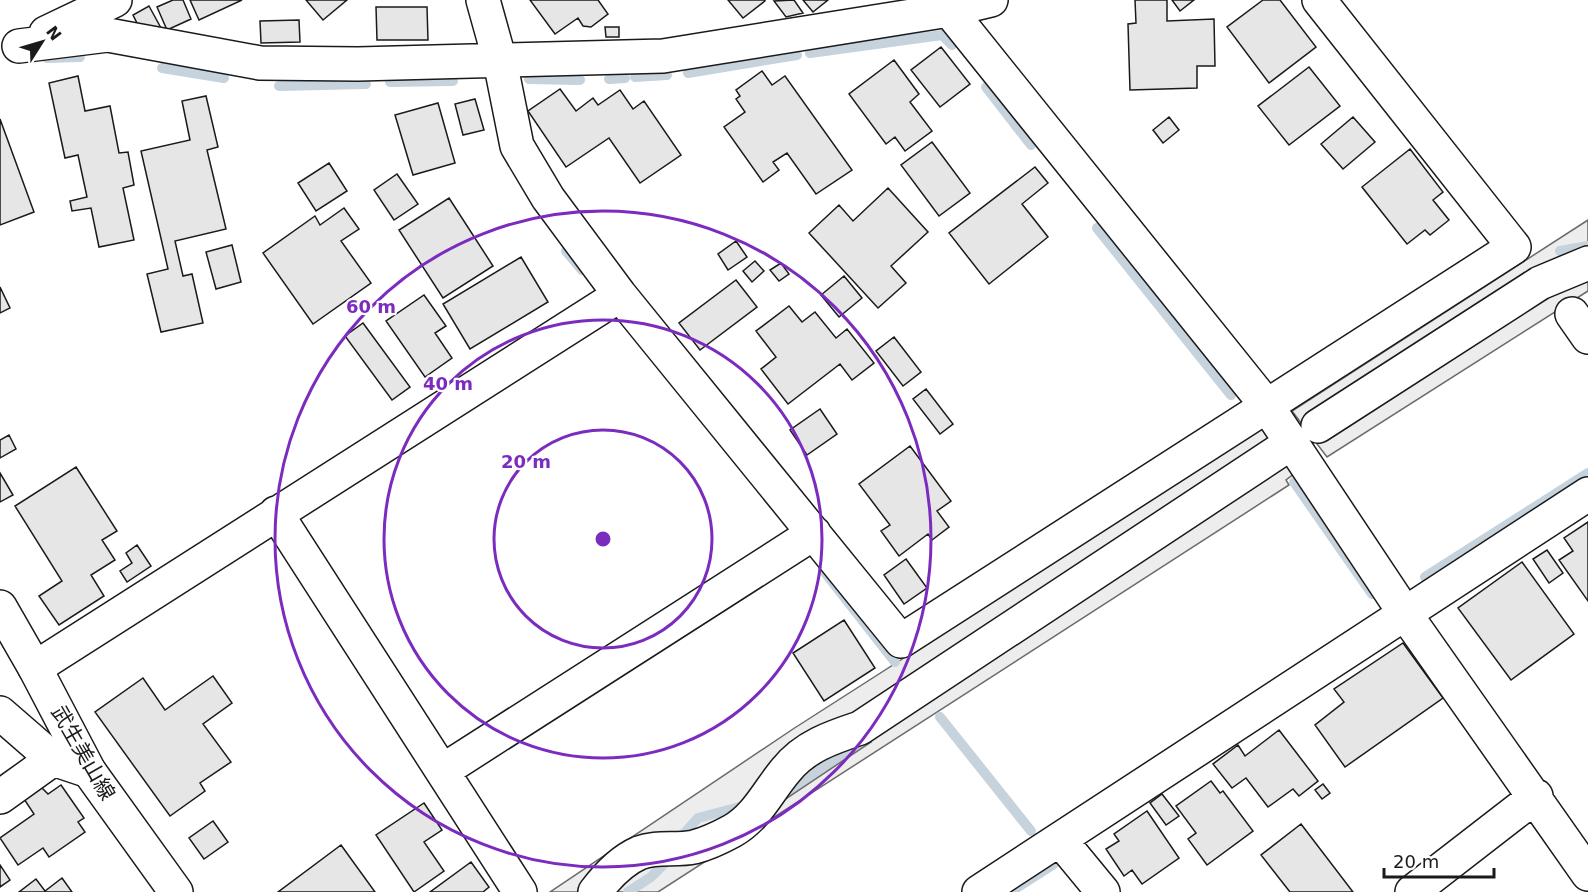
<svg xmlns="http://www.w3.org/2000/svg" width="1588" height="892" font-family="'DejaVu Sans','Noto Sans JP',sans-serif">
<style>
.parking{fill:#ededed;stroke:#6a6a6a;stroke-width:1.5}
.water{fill:#c6d2dc;stroke:#6a6a6a;stroke-width:1.5}
.lines{fill:none;stroke-linecap:round;stroke-linejoin:round}
.stream{stroke:#c6d2dc;stroke-width:10}
.building{fill:#e6e6e6;stroke:#1a1a1a;stroke-width:1.5}
.minor-casing{stroke:#1a1a1a;stroke-width:36}
.major-casing{stroke:#1a1a1a;stroke-width:36}
.minor{stroke:#fff;stroke-width:33}
.major{stroke:#fff;stroke-width:33}
.ring{fill:none;stroke:#7b2cbf;stroke-width:3}
.labels{text-anchor:middle;stroke-width:4.5;stroke-linejoin:round;paint-order:stroke}
.street-label{font-size:21px;fill:#1a1a1a;stroke:#fff}
.centre{fill:#7b2cbf;stroke:#fff;stroke-width:3}
.ring-label{font-size:18px;text-anchor:middle;font-weight:bold;fill:#7b2cbf;stroke:#fff;stroke-width:4.5;stroke-linejoin:round;paint-order:stroke}
</style>
<rect width="100%" height="100%" fill="#fff"/>
<path class="parking" d="M1588,220V291L1327,457L1292,411Z
M1263,428L1295,473L1286,480L1289,485L658,892H550L793,729Z"/>
<path class="water" d="M869,741L871,742L787,798V791L805,765Z"/>
<g class="lines">
<path class="stream" d="M810,53L942,35L952,45
M47,58L80,57
M162,68L224,78
M688,73L797,55
M635,77L667,75
M529,79L580,80
M609,79L625,78
M390,82L453,81
M279,86L366,84
M986,87L1031,145
M1097,228L1231,395
M566,251L582,270
M1560,251L1588,246
M1294,482L1372,594
M823,570L895,662
M1425,577L1588,473
M940,717L1031,831
M681,837L698,818L747,805
M628,892L651,877L672,856
M1010,892L1054,864"/>
</g>
<path class="building" d="M173,0H183L191,19L167,30L157,7Z
M190,0H242L199,20Z
M306,0H347L323,20Z
M530,0H598L608,14L591,27L583,26L578,18L555,34Z
M728,0H765V1L743,18Z
M794,0L803,13L786,17L774,1Z
M803,0H828L813,12Z
M1135,0H1167V21L1214,19L1215,66H1197V88L1130,90L1128,24L1136,23Z
M1172,0H1194L1180,11Z
M1263,0H1280L1316,47L1269,83L1227,27Z
M149,6L161,28L138,25L133,15Z
M376,7H427L428,40H377Z
M299,20L300,42L261,43L260,21Z
M605,27H619V37H606Z
M941,47L970,84L940,107L911,70Z
M894,60L919,94L910,102L932,131L905,151L895,137L886,144L849,94Z
M1309,67L1340,106L1289,145L1258,106Z
M762,71L772,85L785,76L852,170L816,194L787,153L773,162L779,170L763,182L724,127L745,112L736,99L740,96L736,90Z
M78,76L85,111L110,106L119,153L128,152L134,185L123,188L134,240L99,247L91,208L72,211L70,201L87,197L78,155L65,158L49,83Z
M560,89L576,111L593,98L598,105L620,90L633,109L644,101L681,155L640,183L609,138L566,167L528,111Z
M206,96L218,147L207,150L226,229L175,241L183,276L192,274L203,323L161,332L147,274L168,269L141,151L190,140L182,101Z
M475,99L484,130L463,135L455,104Z
M438,103L455,163L413,175L395,115Z
M1169,117L1179,130L1163,143L1153,130Z
M1353,117L1375,142L1343,169L1321,144Z
M0,119L34,212L0,225Z
M932,142L970,193L939,216L901,165Z
M1410,149L1443,192L1433,200L1449,220L1430,235L1425,230L1407,244L1362,187Z
M329,163L347,191L316,211L298,183Z
M1035,167L1048,183L1022,204L1048,237L989,284L949,233Z
M397,174L418,204L394,220L374,190Z
M888,188L928,232L891,266L906,283L878,308L809,233L839,205L853,221Z
M449,198L493,266L443,298L399,230Z
M344,208L359,229L341,241L371,283L313,324L263,253L315,216L320,225Z
M736,241L747,257L728,270L718,254Z
M232,245L241,282L216,289L206,252Z
M521,257L548,302L470,349L443,304Z
M755,261L764,271L752,282L743,271Z
M781,263L789,274L779,281L770,270Z
M844,276L862,298L839,317L821,295Z
M736,280L757,307L700,350L679,323Z
M0,287L10,308L0,313Z
M424,295L446,326L435,333L452,358L425,377L386,321Z
M789,306L802,322L815,312L836,338L847,329L874,363L852,380L840,364L788,404L761,369L776,357L756,331Z
M363,323L410,387L392,400L345,336Z
M894,337L921,372L903,386L876,351Z
M926,389L953,424L940,434L913,399Z
M820,409L837,434L807,455L790,430Z
M9,435L16,449L0,458V440Z
M910,446L951,501L937,511L949,527L932,540L928,534L899,556L881,531L890,525L859,484Z
M76,467L117,531L102,540L115,560L91,575L104,596L59,625L39,596L62,581L15,506Z
M0,473L13,495L0,502Z
M1588,522V601L1559,560L1573,551L1564,538Z
M137,545L151,566L127,582L120,571L132,563L126,553Z
M1547,550L1563,573L1549,583L1533,559Z
M906,559L927,588L904,604L884,575Z
M1522,562L1574,634L1511,680L1458,608Z
M844,620L875,668L824,701L793,653Z
M1403,643L1443,698L1345,767L1315,725L1344,702L1334,689Z
M213,676L232,703L203,724L231,762L200,783L205,791L170,816L95,712L143,678L165,710Z
M1279,730L1318,781L1299,796L1293,789L1268,807L1246,778L1232,788L1213,764L1238,745L1245,756Z
M1211,781L1220,793L1223,791L1253,831L1207,865L1188,839L1196,833L1176,806Z
M1323,784L1330,793L1322,799L1315,790Z
M61,785L84,818L78,822L85,832L49,857L43,848L18,865L0,838L34,814L24,799L41,787L48,794Z
M1162,794L1179,816L1166,825L1150,803Z
M424,803L442,830L424,842L444,871L414,892L376,835Z
M1147,811L1179,858L1142,884L1132,870L1124,876L1106,849L1119,841L1114,834Z
M213,821L228,842L204,859L189,838Z
M1301,824L1353,892H1290L1261,855Z
M341,845L375,892H278Z
M471,862L489,887L483,892H430Z
M0,865L10,880L0,887Z
M62,878L72,892H19L36,879L45,891Z"/>
<g class="lines">
<defs>
<path id="minor" d="M483,0L500,61L517,146L548,198L620,295L901,641L1514,247L1319,0
M941,0L1267,406L1406,615L1588,874
M46,33L115,0
M19,46L108,35L260,63L358,64L663,56L949,10L991,0
M1572,314L1588,337
M1318,426L1540,283L1588,263
M276,513L520,892
M35,668L620,295
M0,713L53,759L89,771
M444,770L814,533
M0,797L53,759
M1061,841L1103,892
M595,892C607,876 621,861 639,853C657,846 676,851 694,847C706,844 721,837 732,831C757,817 768,791 786,770C805,746 833,737 860,728L1279,451
M979,892L1588,494
M1412,892L1536,796"/>
<path id="major" d="M0,607L35,668L89,771L176,892"/>
</defs>
<use href="#minor" class="minor-casing"/>
<use href="#major" class="major-casing"/>
<use href="#minor" class="minor"/>
<use href="#major" class="major"/>
</g>
<g class="ring">
<circle cx="603" cy="539" r="109"/>
<circle cx="603" cy="539" r="219"/>
<circle cx="603" cy="539" r="328"/>
</g>
<g class="labels">
<g class="street-label">
<text transform="translate(83 753) rotate(60)" y="7">武生美山線</text>
</g>
</g>
<circle cx="603" cy="539" r="9" class="centre"/>
<g class="ring-label">
<text x="371" y="313">60 m</text>
<text x="448" y="390">40 m</text>
<text x="526" y="468">20 m</text>
</g>
<g transform="translate(42 42) rotate(53)" stroke="#ffffff" stroke-width="4.5" paint-order="stroke">
<path d="M0-4.5L10 22L0 15L-10 22Z" fill="#1a1a1a"/>
<text y="-9" font-size="16" font-weight="bold" text-anchor="middle" fill="#1a1a1a">N</text>
</g>
<path d="M1384 868v9h110v-9" fill="none" stroke="#1a1a1a" stroke-width="3"/>
<text x="1393" y="868" font-size="18" fill="#1a1a1a" stroke="#ffffff" stroke-width="4.5" paint-order="stroke">20 m</text>
</svg>
